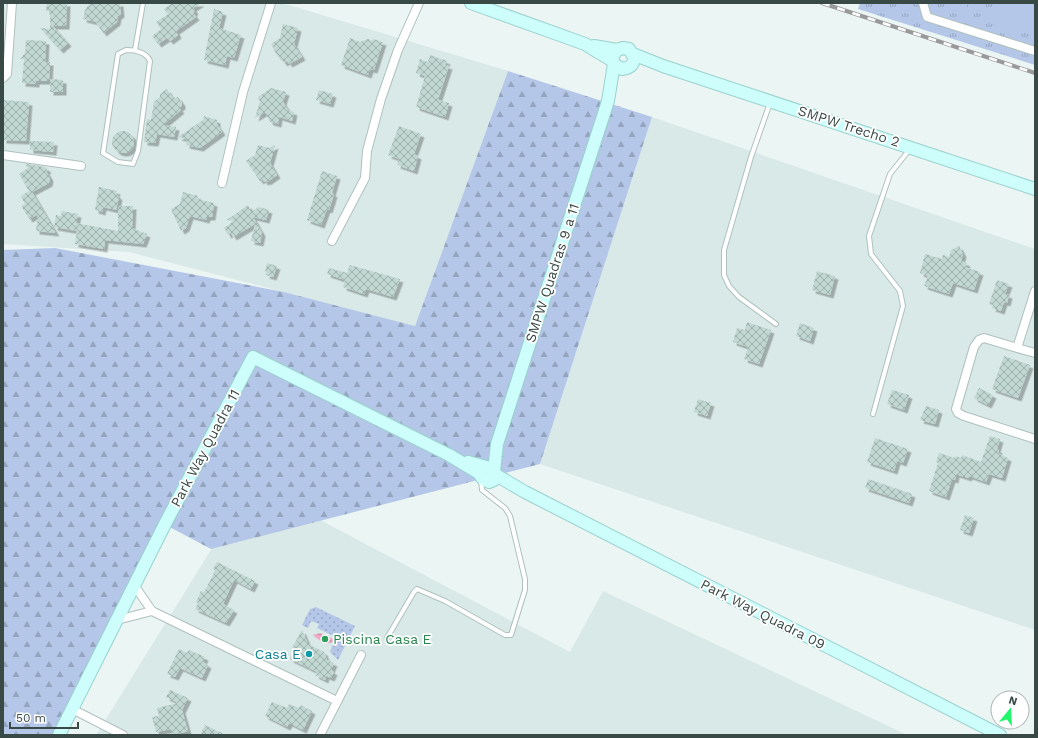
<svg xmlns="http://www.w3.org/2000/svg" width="1038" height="738" font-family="'Work Sans',sans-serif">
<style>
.residential{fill:#d9e9e7}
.grass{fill:url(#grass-dots)}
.forest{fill:url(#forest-firs)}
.park{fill:url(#park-tufts)}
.pitch{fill:#b5c7e8}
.water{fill:url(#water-ripples)}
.building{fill:url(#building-cross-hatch);filter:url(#shadow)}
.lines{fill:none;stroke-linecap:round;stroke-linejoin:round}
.lane-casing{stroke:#aec1be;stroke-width:6}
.street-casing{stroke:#aec1be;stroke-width:10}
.secondary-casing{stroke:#99d1cd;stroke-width:14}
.lane{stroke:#fff;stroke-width:4}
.street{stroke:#fff;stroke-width:8}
.secondary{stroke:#cdfefb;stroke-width:12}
.rail-casing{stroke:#999;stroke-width:4}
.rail{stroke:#fff;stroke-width:2.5;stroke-dasharray:8;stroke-linecap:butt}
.leisure-dot{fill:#2e9e5b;stroke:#fff;stroke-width:1.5}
.culture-dot{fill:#0f9aa8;stroke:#fff;stroke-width:1.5}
.labels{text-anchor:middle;stroke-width:3.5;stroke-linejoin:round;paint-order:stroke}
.street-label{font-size:14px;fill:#394a46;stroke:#fff}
.leisure-label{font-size:14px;fill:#27864d;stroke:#fff;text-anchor:start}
.culture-label{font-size:14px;fill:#0d838f;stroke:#fff;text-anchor:end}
</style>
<defs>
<pattern id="grass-dots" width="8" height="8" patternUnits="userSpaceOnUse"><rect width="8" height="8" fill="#b5c7e8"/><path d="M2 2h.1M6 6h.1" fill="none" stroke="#94a4be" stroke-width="1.8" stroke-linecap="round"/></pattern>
<pattern id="forest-firs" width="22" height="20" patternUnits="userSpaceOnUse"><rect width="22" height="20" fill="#b5c7e8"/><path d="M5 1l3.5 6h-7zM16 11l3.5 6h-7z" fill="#94a4be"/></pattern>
<pattern id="park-tufts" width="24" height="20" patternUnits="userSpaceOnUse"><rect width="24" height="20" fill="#b5c7e8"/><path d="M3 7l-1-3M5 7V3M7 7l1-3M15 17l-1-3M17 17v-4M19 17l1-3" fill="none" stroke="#94a4be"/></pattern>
<pattern id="water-ripples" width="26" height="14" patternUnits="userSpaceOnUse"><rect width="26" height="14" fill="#f0aac6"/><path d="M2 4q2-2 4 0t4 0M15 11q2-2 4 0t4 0" fill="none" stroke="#c38ca3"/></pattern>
<pattern id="building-cross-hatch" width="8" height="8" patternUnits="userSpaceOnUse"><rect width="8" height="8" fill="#c1d7d2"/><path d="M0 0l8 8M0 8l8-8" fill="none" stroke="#9eb0ac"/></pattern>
<filter id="shadow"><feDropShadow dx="3.5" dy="3.5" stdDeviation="0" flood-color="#0004"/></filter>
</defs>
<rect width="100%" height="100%" fill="#ebf5f4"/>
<path class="residential" d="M3,3H275L289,5L508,71L415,326L129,252L3,244Z
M652,117L1035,249V630L540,464Z
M252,484L570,652L603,591L907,735H96Z"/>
<path class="grass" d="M316,607L355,626L338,660L330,652L333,644L338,638L317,628L319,624L311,621L308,628L302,625L310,609Z"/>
<path class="forest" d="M508,71L652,117L540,464L211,549L162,523L59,735H3V250L55,248L284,292L415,326Z"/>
<path class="park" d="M860,3H1035V65L858,9Z"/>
<path class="pitch" d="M949,3H968L966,9Z
M998,3H1035V35L992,21Z"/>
<path class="water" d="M320,633L336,640C328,647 319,641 313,635Z"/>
<path class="building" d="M47,3H67L66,26H53L68,43L60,50L40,28L50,29V11H46Z
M90,3H120L121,14L118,16L117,22L103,33L96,22L83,19L85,10Z
M172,3H201L193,8L195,11L193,13L196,17L176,31L178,35L170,41L167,38L158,44L152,36L161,29L156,22L168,14L164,9Z
M214,9L223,12L219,28L241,35L234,58L227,56L225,65L204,60Z
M283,24L298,28L294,44L302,57L289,64L287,61L284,63L279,56L278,57L271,44L280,38Z
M350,38L360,42L368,39L372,41L373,39L383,42L374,70L370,69L368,75L341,65Z
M26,40L46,41L45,62H50L49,81H36V84L22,83L24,59H20L25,53Z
M430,55L447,61L445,65L449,66L438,100L449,103L445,117L416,107L425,76L416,73L420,59L428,62Z
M50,79L63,80V92H50Z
M271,88L286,92L283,102L288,110L294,112L292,121L279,117L278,124L270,122L265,112L255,118L260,101L258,97Z
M167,89L173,98L178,97L182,103V106L179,108L181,110L163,125L176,127L174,137L157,134L155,143L144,142L147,119L151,120L154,102L160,97V94Z
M319,90L333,94L330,104L316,100Z
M3,100L29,102L26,141L3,140Z
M204,116L217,120V124L222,132L200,148L186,145L187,139L178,137L203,120Z
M399,126L421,134L414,154L418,156L414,171L397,165L399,159L388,155Z
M112 142a11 11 0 1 1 22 0a11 11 0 1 1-22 0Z
M30,141L54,142L53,152L30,150Z
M258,145L269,148L275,145L270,163L277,175L267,182V181L264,182L263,179L260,181L246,161L255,155Z
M27,164L45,167L48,170L46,171L50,178L49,183L32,192L56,233L36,231L38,214L29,219L23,209L22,206L25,204L21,196L29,191L19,174L28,168L26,165Z
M322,171L337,176L332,193L334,194L329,210L327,209L321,225L307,220Z
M99,187L117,191L116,194L119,197L116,210L103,207L102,212L95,210Z
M183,192L198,196L197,199L214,203L212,217H207L206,220L190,216L186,228L181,231L171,209L180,204Z
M248,205L251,212L259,207L269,210L266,220L253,217L262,233L260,243L251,241L255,224L233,237L231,233L228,235L224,228L234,221L227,220Z
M118,206H133L132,228L147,234L143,244L105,240L104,249L75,244L77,231L54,227L56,215L61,216L62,211L78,214L76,223L118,231Z
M959,246L963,254L961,261L967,263L965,267L980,272L974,290L953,283L949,294L924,286L928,276L920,273L925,254L942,259L943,255L949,257L951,250Z
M267,263L277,266L273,277L266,275L267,272L265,271Z
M350,265L400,279L393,297L366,289L364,294L343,287L345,280L327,274L329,268L347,273Z
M817,271L835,276L830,295L812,290Z
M997,280L1009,284L1005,294L1009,295L1007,303L1004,302L1001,311L992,308L993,305L989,304Z
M747,322L771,330L759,364L744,359L748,347L733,342L737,328L745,330Z
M800,323L814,328L810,341L796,336Z
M1004,356L1030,365L1018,398L992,389Z
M979,388L993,395L988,405L974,398Z
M892,390L909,395L904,410L887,404Z
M698,399L711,403L707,416L694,412Z
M926,406L939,410L935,424L920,420Z
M990,436L1000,439L997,449L999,450L998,453L1008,458L1002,478L989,474L986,482L969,476L968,478L956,474L955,480L952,479L946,497L929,491L938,463L936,462L939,453L955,458L956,456L961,458L962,455L981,462Z
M875,438L908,449L903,463L897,461L894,471L867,462Z
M868,479L912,494L909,503L865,488Z
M965,515L974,518L969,533L960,530Z
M217,562L255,581L251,589L234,580L223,604L234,610L226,623L195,609L198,603L196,602L201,591L204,592L210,581L215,570L213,569Z
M302,630L308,644L324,652L327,660L334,663L331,670L334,672L331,678L326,676L325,680L315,675L317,672L290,659L295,649L292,648Z
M179,649L187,653L189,650L205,657L203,662L208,665L202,678L180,668L175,677L167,674Z
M170,690L188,698L182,710L188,731L174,735L171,729L156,732L152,717L159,716L157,708L178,703L166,697Z
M272,702L287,708L289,704L299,708L301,705L312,711L303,730L289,723L287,727L265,716Z
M205,725L226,735H200Z"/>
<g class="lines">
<defs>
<path id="lane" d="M126,50C135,50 146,52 150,61L138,151L133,164L118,162L103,153L118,54Z
M135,50L143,3
M770,103L751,157L724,250V275L729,286L739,297L776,324
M873,414L903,306L900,291L871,254L869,236L890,174L910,149
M387,638L414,592L417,589L445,601L505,635H511L525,590V579L510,516L505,508L482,490L481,480"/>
<path id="street" d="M923,3L927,17L1035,51
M3,78L7,74L12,3
M3,155L81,166
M222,183L243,92L271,3
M332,241L365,178L367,151L381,99L398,50L419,3
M1035,291L1017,348L984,338L979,340L974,347L956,409L958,413L964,416L1035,439
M1017,348L1035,353
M134,585L152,611L337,701
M117,620L152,611
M72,709L123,735
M320,735L361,655"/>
<path id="secondary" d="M471,3L585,44L613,61
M594,46L617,50L623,48L629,49L634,57C634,65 630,68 622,69L614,64L612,57L617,50
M633,54L663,66L1035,189
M468,462L490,468L496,475L494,480L489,482L482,478L478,471L480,467
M494,471L497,444L608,101L614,64
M496,475L525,492L1000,735
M59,735L165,524L253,357L449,455L479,473"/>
</defs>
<use href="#lane" class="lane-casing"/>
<use href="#street" class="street-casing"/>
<use href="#secondary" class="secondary-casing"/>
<use href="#lane" class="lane"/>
<use href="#street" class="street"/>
<use href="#secondary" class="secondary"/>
<defs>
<path id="rail" d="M822,3L1035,73"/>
</defs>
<use href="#rail" class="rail-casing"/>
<use href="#rail" class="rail"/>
</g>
<circle class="leisure-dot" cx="325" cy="639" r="4"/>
<circle class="culture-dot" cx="309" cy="654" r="4"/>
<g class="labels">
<g class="street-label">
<text transform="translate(849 126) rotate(18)" y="5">SMPW Trecho 2</text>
<text transform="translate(552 273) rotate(-72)" y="5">SMPW Quadras 9 a 11</text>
<text transform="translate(205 448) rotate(-62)" y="5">Park Way Quadra 11</text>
<text transform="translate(763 614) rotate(27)" y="5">Park Way Quadra 09</text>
</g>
<g class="leisure-label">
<text x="333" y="644">Piscina Casa E</text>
</g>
<g class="culture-label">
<text x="301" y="659">Casa E</text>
</g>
</g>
<rect width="1038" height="738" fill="none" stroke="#394a46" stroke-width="8"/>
<g transform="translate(1010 710) rotate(18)"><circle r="19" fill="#ffffff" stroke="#b0b7b5"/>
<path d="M0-3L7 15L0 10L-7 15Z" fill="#21f66a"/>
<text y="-6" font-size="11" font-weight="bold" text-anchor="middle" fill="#394a46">N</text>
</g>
<path d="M10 722v6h68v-6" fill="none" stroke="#394a46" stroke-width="2"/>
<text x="16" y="722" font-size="12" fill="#394a46" stroke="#ffffff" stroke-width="3" paint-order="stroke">50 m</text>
</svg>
